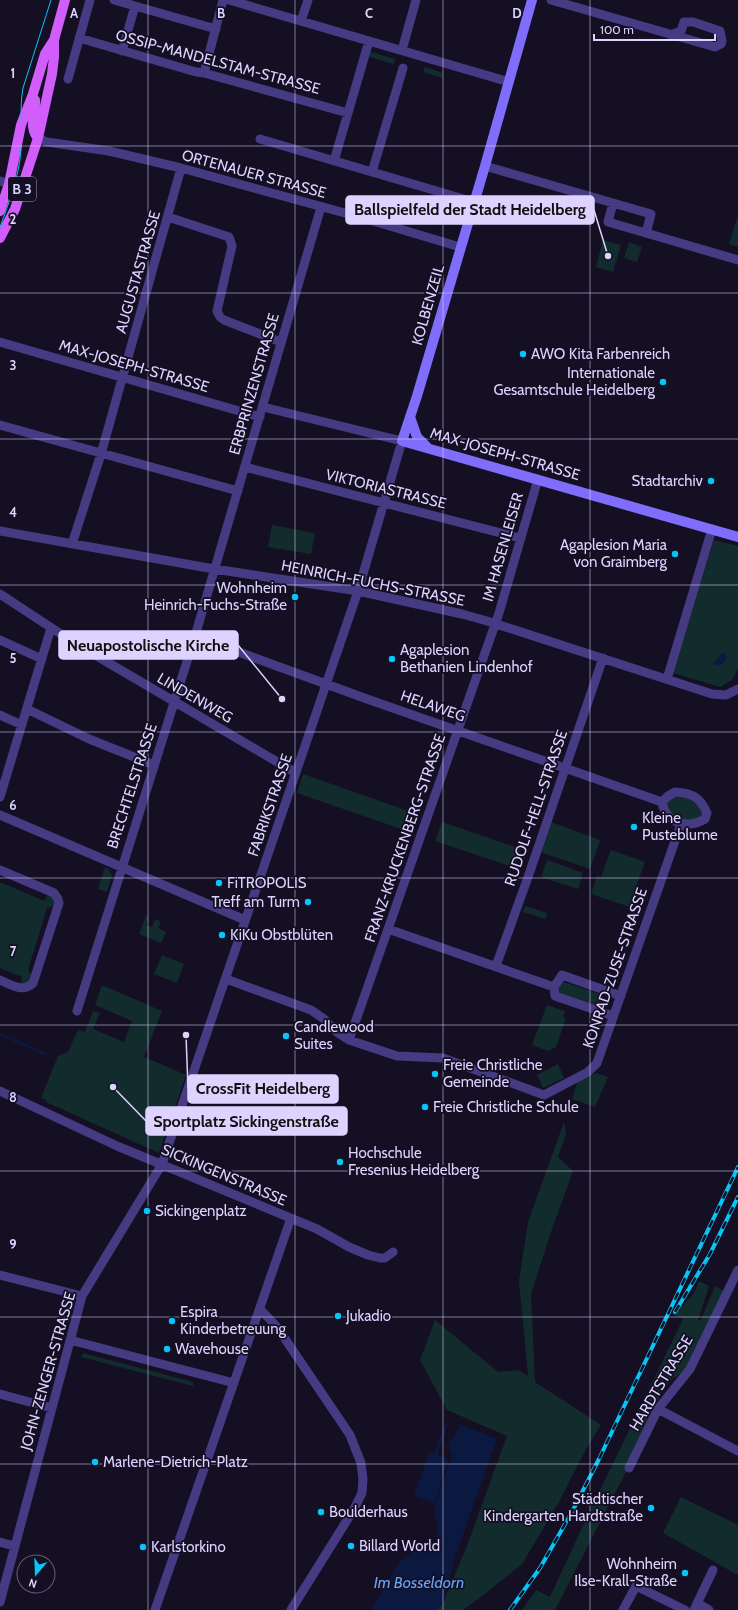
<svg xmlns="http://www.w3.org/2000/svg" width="738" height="1610" font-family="Cabin,sans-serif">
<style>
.green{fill:#122c2e}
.water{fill:#0b1941}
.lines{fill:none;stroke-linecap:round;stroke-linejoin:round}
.stream{stroke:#0b1941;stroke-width:2.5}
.street{stroke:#453b82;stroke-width:9}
.secondary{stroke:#806dfb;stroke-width:10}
.primary{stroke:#d15dfb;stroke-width:10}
.tram{stroke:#07c5f7;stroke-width:1}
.rail-casing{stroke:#07c5f7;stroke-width:4}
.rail{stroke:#150f24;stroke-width:2.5;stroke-dasharray:8;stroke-linecap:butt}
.grid{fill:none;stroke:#ddd3fe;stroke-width:1;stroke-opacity:0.55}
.poi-dot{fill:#07c5f7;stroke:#150f24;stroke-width:1.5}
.labels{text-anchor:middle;stroke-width:3.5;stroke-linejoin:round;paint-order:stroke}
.shield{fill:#150f24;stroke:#a198bd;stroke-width:1}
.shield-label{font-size:14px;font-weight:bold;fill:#ddd3fe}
.street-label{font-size:15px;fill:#ddd3fe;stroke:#150f24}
.poi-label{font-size:15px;fill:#ddd3fe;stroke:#150f24;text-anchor:start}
.water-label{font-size:16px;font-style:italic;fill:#64a5fb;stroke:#150f24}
.grid-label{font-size:13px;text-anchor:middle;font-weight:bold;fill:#ddd3fe;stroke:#150f24;stroke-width:3.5;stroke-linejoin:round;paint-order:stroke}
.leader{fill:none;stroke:#ddd3fe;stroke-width:1.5}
.callout-dot{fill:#ddd3fe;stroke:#150f24;stroke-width:1.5}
.callout{fill:#ddd3fe;stroke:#ddd3fe;stroke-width:1.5}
.callout-label{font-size:16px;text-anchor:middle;font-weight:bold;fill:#111}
</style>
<rect width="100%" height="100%" fill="#150f24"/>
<path class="green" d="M371,52L395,59L394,64L369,57Z
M425,67L443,73L442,78L423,72Z
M737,218H738V247L729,244Z
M603,240L621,245L613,272L596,267Z
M629,242L642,247L637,262L624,258Z
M272,525L315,533L311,554L268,547Z
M714,540L738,546V668L732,680L720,687L673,673Z
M303,774L411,812L404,830L297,793Z
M675,797C688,796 697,801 703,813L702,816C698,818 691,821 687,821C676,821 669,811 666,802Z
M442,822L521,849L515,868L435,841Z
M551,822L600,840L590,869L540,852Z
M611,850L645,862L635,889L639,891L633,908L591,894L597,876L601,877Z
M547,860L583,873L578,889L541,877Z
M105,867L109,869L112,876L107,892L98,889Z
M0,882L44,901L48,894L54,897L55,901L54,906L47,908L28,970L33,978L25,984L21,983L22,977L0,968Z
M525,906L547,913L546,919L523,912Z
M146,916L149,917L146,925L152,927L155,919L161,922L158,928L166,932L161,943L139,934Z
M162,955L184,964L177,983L154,974Z
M561,981L602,995L598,1007L557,993Z
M102,985L162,1011L144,1057L186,1075L159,1153L46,1102V1100L41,1098L58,1056L68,1052L78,1030L85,1032L93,1011L100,1013L93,1029L124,1042L132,1021L95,1005Z
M547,1005L565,1011L563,1017L566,1018L556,1047L548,1051L532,1045Z
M558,1064L564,1078L543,1088L537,1075Z
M596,1073L608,1077L595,1107L572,1099L578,1081Z
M564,1122L566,1134L558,1157L573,1171L551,1232L531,1294L535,1382L601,1425L586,1449L559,1502L522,1564L485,1594L463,1610H437L443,1603L467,1546L507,1436L447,1410L420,1360L435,1320L498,1372L518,1370L528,1376L519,1281L528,1222Z
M699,1281L709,1286L698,1320H701L715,1286L724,1291L688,1369L672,1379L662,1392L628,1468L555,1610H522L536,1590L550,1597L586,1519L683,1319L674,1315L694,1293Z
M83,1353L193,1382V1386L81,1357Z
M681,1497L738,1525V1575L663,1533Z"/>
<path class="water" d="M724,653L727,657C726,663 720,666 715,665L713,663L718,659L720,654Z
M446,1422L448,1423L437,1455L449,1459L434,1503L414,1496L429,1452L434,1454Z
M461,1425L497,1439L456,1554L443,1603L437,1610H371L399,1562L414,1552L440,1545L434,1508L452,1456L448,1445Z"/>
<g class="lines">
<path class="stream" d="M0,1034L45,1054"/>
<path class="street" d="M114,0L135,6L122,51
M229,0L509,82
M551,0L715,47L721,44L722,41L720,31L693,22H684L681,31L671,35
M135,6L216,29
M301,21L308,0
M79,38L196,72L204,73L348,113
M402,50L416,0
M204,73L223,0
M68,79L90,0
M38,138L47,142L109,151L181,168L363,218L460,247
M260,139L474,202
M334,161L369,41
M485,166C540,182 596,198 651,214L646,233L608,222L613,203
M372,172L403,68
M0,181L9,184
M168,217L229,237L232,246L217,311L220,317L224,320L281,342
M646,233L738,260
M0,342L260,417
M0,425L238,491
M245,467L520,538
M0,531L214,569L358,591L462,614L487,621L712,694L726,695L738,689
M72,544L101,454L181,168
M0,594L73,642L296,773
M195,636L367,699L662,802
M0,640L42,659
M667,679L712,529
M27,709L89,739L154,765
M0,715L22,725
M675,792C692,793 700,797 707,813L705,819C688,829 666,824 662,802L668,796Z
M0,797L51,628
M0,815L245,920
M0,870L54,893L58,899L59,903L33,983C23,993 11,985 0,980
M388,929L554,987
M496,966L528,877L603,658
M226,979L311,1010L324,1019L338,1033L349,1040L397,1056L443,1058L544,1095L588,1072L597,1063L681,824
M77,1011L195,636L321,207
M613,1016L555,996L554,987L562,975L621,996
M349,1040L499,613L538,479
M0,1091L117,1146L317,1229L349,1247L368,1255L380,1258H385L393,1252
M0,1275L82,1296
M260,1309L277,1327L350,1435L361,1463L363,1479L362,1493L354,1509L291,1610
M70,1340L234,1383
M0,1394L52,1408
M658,1409L738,1451
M629,1468L658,1409L690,1369L738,1270
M0,1542L14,1546
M0,1602L82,1296L162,1164L358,591L402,441L263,407
M697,1603L709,1610
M155,1610L291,1218
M623,1610L636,1586L685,1610
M694,1610L713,1570"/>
<path class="secondary" d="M532,0L485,166L417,396L402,441L738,537
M410,417L417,437L427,447"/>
<path class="primary" d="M35,100C36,112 28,127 38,138
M0,211L9,184L21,125L33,94L45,54L54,40
M0,238L15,209L38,138L52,74L54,57V40L65,0"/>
<path class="tram" d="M0,227C9,202 19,177 21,150C23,129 19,109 23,88L51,0"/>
<defs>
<path id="rail" d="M675,1312L710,1254L738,1197
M510,1610L540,1568L573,1510L599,1459L738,1167"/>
</defs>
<use href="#rail" class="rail-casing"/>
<use href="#rail" class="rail"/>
</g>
<path class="grid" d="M148,0V1610M295,0V1610M443,0V1610M590,0V1610M0,146H738M0,293H738M0,439H738M0,585H738M0,732H738M0,878H738M0,1025H738M0,1171H738M0,1317H738M0,1464H738"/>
<g class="poi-dot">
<circle cx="523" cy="354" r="4"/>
<circle cx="663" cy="382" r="4"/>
<circle cx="711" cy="481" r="4"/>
<circle cx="675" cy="554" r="4"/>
<circle cx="295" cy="597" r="4"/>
<circle cx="392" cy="659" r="4"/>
<circle cx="634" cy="827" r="4"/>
<circle cx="219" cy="883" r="4"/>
<circle cx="308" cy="902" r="4"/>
<circle cx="222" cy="935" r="4"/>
<circle cx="286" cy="1036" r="4"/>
<circle cx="435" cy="1074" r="4"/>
<circle cx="425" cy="1107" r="4"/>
<circle cx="340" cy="1162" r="4"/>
<circle cx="147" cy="1211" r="4"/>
<circle cx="338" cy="1316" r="4"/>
<circle cx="172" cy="1321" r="4"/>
<circle cx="167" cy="1349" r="4"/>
<circle cx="95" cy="1462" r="4"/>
<circle cx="651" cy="1508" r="4"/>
<circle cx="321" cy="1512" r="4"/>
<circle cx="351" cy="1546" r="4"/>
<circle cx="143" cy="1547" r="4"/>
<circle cx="685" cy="1573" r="4"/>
</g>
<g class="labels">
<rect class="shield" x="8" y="177" width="28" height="24" rx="3"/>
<g class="shield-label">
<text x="22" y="194">B 3</text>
</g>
<g class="street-label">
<text transform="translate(218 62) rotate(15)" y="5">OSSIP-MANDELSTAM-STRASSE</text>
<text transform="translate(254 174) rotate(15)" y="5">ORTENAUER STRASSE</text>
<text transform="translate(138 272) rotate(-74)" y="5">AUGUSTASTRASSE</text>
<text transform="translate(428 305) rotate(-74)" y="5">KOLBENZEIL</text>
<text transform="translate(134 366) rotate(16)" y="5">MAX-JOSEPH-STRASSE</text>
<text transform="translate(254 384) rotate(-74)" y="5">ERBPRINZENSTRASSE</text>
<text transform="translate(505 454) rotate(16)" y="5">MAX-JOSEPH-STRASSE</text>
<text transform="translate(386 489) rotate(14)" y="5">VIKTORIASTRASSE</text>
<text transform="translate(503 547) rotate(-74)" y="5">IM HASENLEISER</text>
<text transform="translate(373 583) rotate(11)" y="5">HEINRICH-FUCHS-STRASSE</text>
<text transform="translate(195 698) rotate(30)" y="5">LINDENWEG</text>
<text transform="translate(433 706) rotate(19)" y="5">HELAWEG</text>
<text transform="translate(132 786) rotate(-72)" y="5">BRECHTELSTRASSE</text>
<text transform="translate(270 805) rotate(-71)" y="5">FABRIKSTRASSE</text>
<text transform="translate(536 808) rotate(-71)" y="5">RUDOLF-HELL-STRASSE</text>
<text transform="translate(405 838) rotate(-71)" y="5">FRANZ-KRUCKENBERG-STRASSE</text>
<text transform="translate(615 968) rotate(-71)" y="5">KONRAD-ZUSE-STRASSE</text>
<text transform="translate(224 1175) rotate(23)" y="5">SICKINGENSTRASSE</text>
<text transform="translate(48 1371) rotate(-74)" y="5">JOHN-ZENGER-STRASSE</text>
<text transform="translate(661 1383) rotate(-59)" y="5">HARDTSTRASSE</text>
</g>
<g class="poi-label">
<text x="531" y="359">AWO Kita Farbenreich</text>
<text x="655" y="378" text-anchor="end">Internationale<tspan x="655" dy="17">Gesamtschule Heidelberg</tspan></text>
<text x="703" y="486" text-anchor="end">Stadtarchiv</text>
<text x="667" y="550" text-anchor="end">Agaplesion Maria<tspan x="667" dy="17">von Graimberg</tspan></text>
<text x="287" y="593" text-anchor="end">Wohnheim<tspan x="287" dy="17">Heinrich-Fuchs-Straße</tspan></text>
<text x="400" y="655">Agaplesion<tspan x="400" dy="17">Bethanien Lindenhof</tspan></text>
<text x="642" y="823">Kleine<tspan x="642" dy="17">Pusteblume</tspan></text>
<text x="227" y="888">FiTROPOLIS</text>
<text x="300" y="907" text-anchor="end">Treff am Turm</text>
<text x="230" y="940">KiKu Obstblüten</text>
<text x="294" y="1032">Candlewood<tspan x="294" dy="17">Suites</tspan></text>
<text x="443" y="1070">Freie Christliche<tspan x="443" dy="17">Gemeinde</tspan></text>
<text x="433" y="1112">Freie Christliche Schule</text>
<text x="348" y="1158">Hochschule<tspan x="348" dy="17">Fresenius Heidelberg</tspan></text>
<text x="155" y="1216">Sickingenplatz</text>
<text x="180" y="1317">Espira<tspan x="180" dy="17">Kinderbetreuung</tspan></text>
<text x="346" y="1321">Jukadio</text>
<text x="175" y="1354">Wavehouse</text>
<text x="103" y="1467">Marlene-Dietrich-Platz</text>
<text x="643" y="1504" text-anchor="end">Städtischer<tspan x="643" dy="17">Kindergarten Hardtstraße</tspan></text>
<text x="329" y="1517">Boulderhaus</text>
<text x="359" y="1551">Billard World</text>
<text x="151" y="1552">Karlstorkino</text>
<text x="677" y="1569" text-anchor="end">Wohnheim<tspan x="677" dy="17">Ilse-Krall-Straße</tspan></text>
</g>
<g class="water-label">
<text x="419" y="1588">Im Bosseldorn</text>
</g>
</g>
<g class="grid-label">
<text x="74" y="18">A</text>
<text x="221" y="18">B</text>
<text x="369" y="18">C</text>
<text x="517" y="18">D</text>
<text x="13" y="78">1</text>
<text x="13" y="224">2</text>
<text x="13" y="370">3</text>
<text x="13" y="517">4</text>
<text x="13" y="663">5</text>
<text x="13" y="810">6</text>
<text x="13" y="956">7</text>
<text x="13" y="1102">8</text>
<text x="13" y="1249">9</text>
</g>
<path class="leader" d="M608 256L594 210M282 699L238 645M186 1035L188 1089M113 1087L146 1121"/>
<g class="callout-dot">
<circle cx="608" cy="256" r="4"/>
<circle cx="282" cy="699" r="4"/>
<circle cx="186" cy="1035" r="4"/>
<circle cx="113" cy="1087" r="4"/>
</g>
<g class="callout">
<rect x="346" y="196" width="248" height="28" rx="4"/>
<rect x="59" y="631" width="179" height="28" rx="4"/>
<rect x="188" y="1075" width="150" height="28" rx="4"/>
<rect x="146" y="1107" width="201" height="28" rx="4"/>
</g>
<g class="callout-label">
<text x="470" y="215">Ballspielfeld der Stadt Heidelberg</text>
<text x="148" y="651">Neuapostolische Kirche</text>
<text x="263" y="1094">CrossFit Heidelberg</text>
<text x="246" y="1127">Sportplatz Sickingenstraße</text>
</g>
<g transform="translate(36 1574) rotate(199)"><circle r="19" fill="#150f24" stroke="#655d7b"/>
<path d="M0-3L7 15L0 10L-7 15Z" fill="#07c5f7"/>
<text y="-6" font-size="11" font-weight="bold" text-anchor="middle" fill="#ddd3fe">N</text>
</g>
<path d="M594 34v6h121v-6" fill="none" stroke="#ddd3fe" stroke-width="2"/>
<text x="600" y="34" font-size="12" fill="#ddd3fe" stroke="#150f24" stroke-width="3" paint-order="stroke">100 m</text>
</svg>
